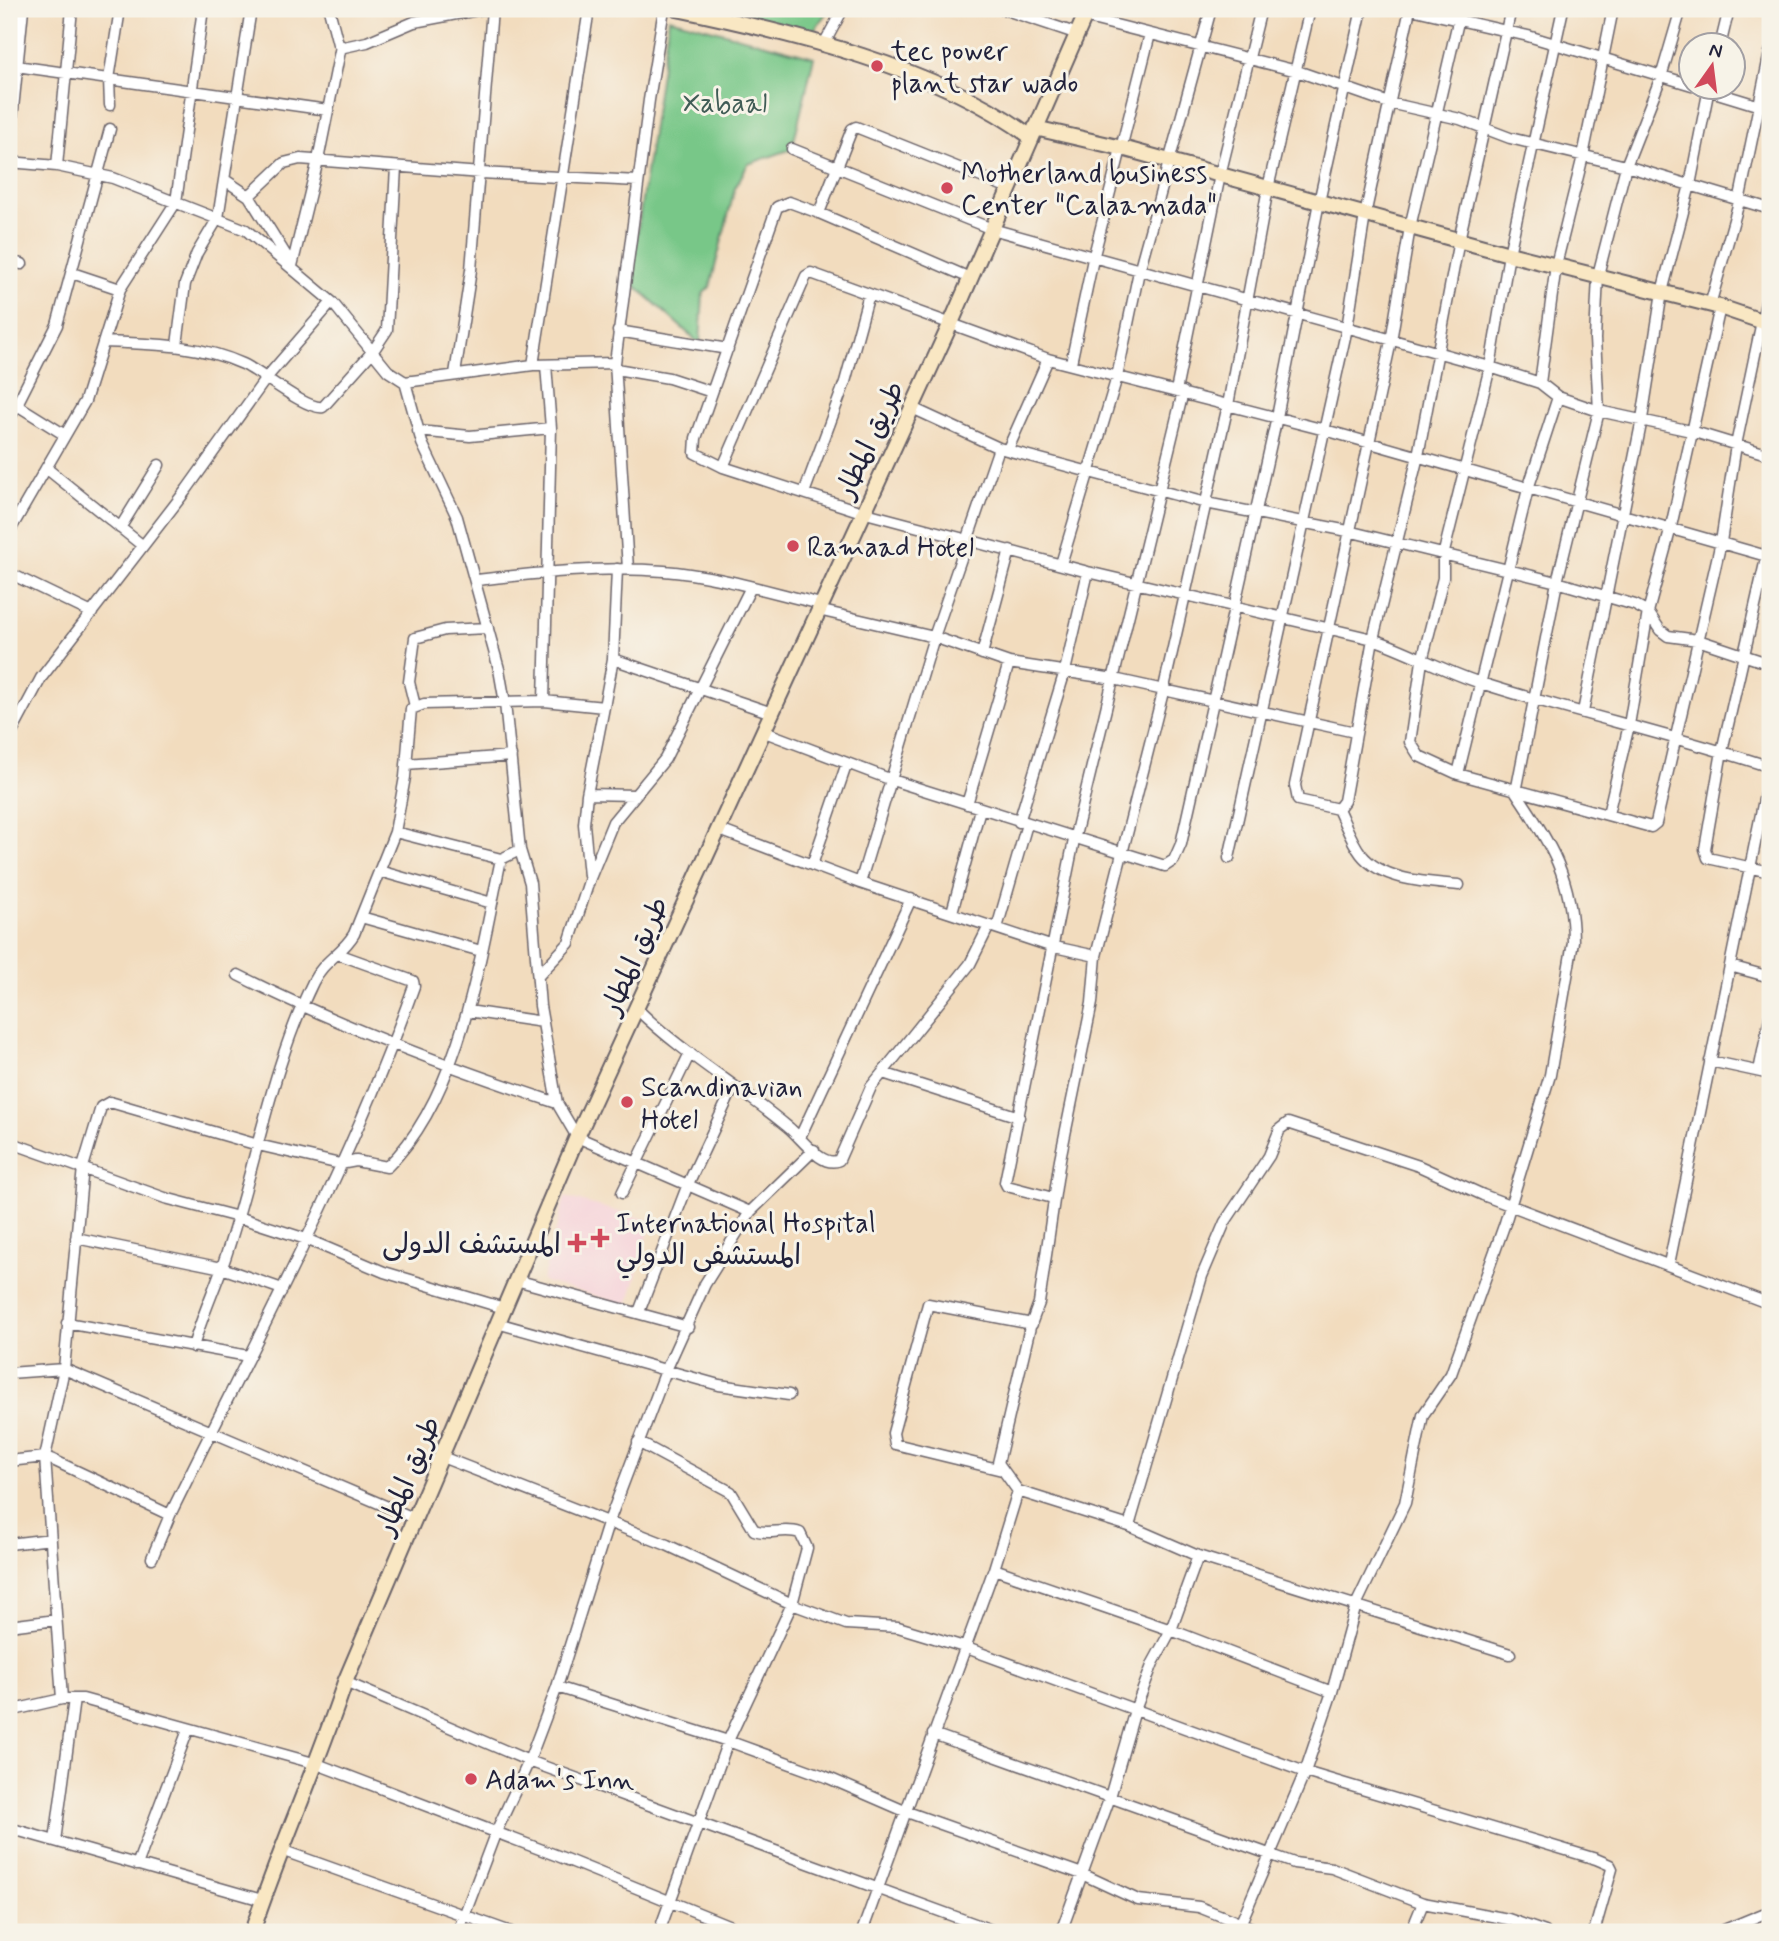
<svg xmlns="http://www.w3.org/2000/svg" width="1779" height="1941" font-family="Mynerve,'Playpen Sans Arabic',sans-serif">
<style>
.built{fill:#f6cfd8}
.green{fill:#78c788;stroke:#4d7462;stroke-width:2}
.lines{fill:none;stroke-linecap:round;stroke-linejoin:round}
.street-casing{stroke:#6b6369;stroke-width:13}
.secondary-casing{stroke:#6b6369;stroke-width:18}
.street{stroke:#fff;stroke-width:10}
.secondary{stroke:#f9e7c3;stroke-width:14}
.poi-dot{fill:#d1495b;stroke:#f7f3e8;stroke-width:2.5}
.labels{text-anchor:middle;stroke-width:6;stroke-linejoin:round;paint-order:stroke}
.poi-label{font-size:28px;fill:#22223b;stroke:#f7f3e8;text-anchor:start}
.park-label{font-size:28px;fill:#405c56;stroke:#f7f3e8}
.street-label{font-size:28px;fill:#22223b;stroke:#f7f3e8}
</style>
<rect width="100%" height="100%" fill="#f7f3e8"/>
<filter id="ink" filterUnits="userSpaceOnUse"><feTurbulence type="fractalNoise" baseFrequency=".0143" numOctaves="2"/><feDisplacementMap in="SourceGraphic" scale="14" xChannelSelector="R" yChannelSelector="G"/><feConvolveMatrix kernelMatrix="1 2 1 2 8 2 1 2 1" color-interpolation-filters="sRGB"/></filter>
<filter id="wash" filterUnits="userSpaceOnUse"><feTurbulence type="fractalNoise" baseFrequency=".00686" numOctaves="4" result="noise"/><feDisplacementMap in="SourceGraphic" scale="28" xChannelSelector="R" yChannelSelector="G"/><feGaussianBlur stdDeviation="1.57" result="paint"/><feColorMatrix in="noise" values="0 0 0 0 0 0 0 0 0 0 0 0 0 0 0 0 0 1.4 0 .05"/><feComposite in="paint" operator="in"/></filter>
<g filter="url(#wash)">
<rect width="100%" height="100%" fill="#f2dcbe"/>
<path class="built" d="M565,1197L652,1221L628,1305L542,1281Z"/>
<path class="green" d="M720,9H829L812,33Z
M669,18L814,57L792,149L748,164L735,188L710,287L703,294L700,344L630,281Z"/>
</g>
<g filter="url(#ink)">
<g class="lines">
<defs>
<path id="street" d="M329,9L338,44L344,47L367,42L414,22L483,9
M1003,9L1078,34
M1310,9L1268,188L1228,405L1163,692L1096,956L1092,1003L1060,1159L1039,1303L1030,1327L998,1463L1018,1491L1129,1526L1198,1556L1510,1654
M1411,9L1528,36L1692,85
M1563,9L1509,254L1490,367L1443,556V578L1422,661L1410,742L1419,756L1458,774L1651,827L1656,823L1721,542L1736,445L1770,283
M1084,17L1297,71L1389,103L1460,119L1510,138L1626,166L1770,209
M824,44L843,9
M1720,46L1729,9
M9,65L328,110
M1701,88L1770,109
M110,105L109,79L120,9
M9,149L23,9
M792,149L992,229L1490,367L1540,383L1558,397L1599,411L1691,431L1770,455
M9,162L57,166L113,178L246,230L332,302L388,371L405,382L422,443L457,517L499,669L505,703L520,850L530,883L540,1006L557,1103L577,1137L750,1212
M57,166L72,9
M225,180L249,196L290,262
M249,196L284,163L300,159L481,173L638,181
M819,213L852,129L856,127L1009,188
M9,262L22,264
M292,266L318,160L341,46
M72,273L120,289
M970,278L819,213L789,202L777,207L696,438L695,453L723,467L862,512L1088,572L1373,639C1411,652 1443,671 1481,683C1577,714 1675,735 1770,767
M1710,305L1739,202L1770,52
M618,331L728,349
M104,342C151,344 199,344 243,364C261,372 306,410 323,407L373,351L387,330L396,167
M177,345L185,284L197,253L218,218L251,9
M1071,363L1093,259L1150,34
M533,365L589,9
M616,369L669,378L712,392
M455,374L471,270L492,9
M405,382L533,365L615,363
M1540,383L1556,265L1583,156L1613,9
M1176,391L1220,175L1261,9
M17,405L65,435
M910,407L999,448L1206,503L1348,531L1557,582L1635,605L1648,612L1660,630L1668,636L1698,640L1770,664
M9,420L57,325L110,129
M418,431L470,436L551,428
M1008,449L1048,359
M723,467L806,276L811,273L1048,359L1325,430L1770,557
M46,468L143,546
M804,493L845,382L869,294
M120,528L159,465
M9,532L85,401L120,289L176,202L203,9
M1770,541L1722,751L1705,849L1708,858L1770,872
M1061,564L1117,377L1139,271L1211,9
M628,569L615,363L649,100L664,9
M9,573L92,613
M477,580C538,573 602,566 664,571C717,575 769,592 821,604
M818,610L934,637L1009,663L1114,679L1355,732
M982,654L1010,550
M613,659L769,712
M544,701L551,428L546,365
M415,706L409,682L415,638L445,630L488,628
M1583,712L1642,419L1662,292L1690,185L1709,88
M762,731L892,780L1165,866L1174,860L1181,844L1277,417L1319,202L1362,9
M9,738L41,678L187,489L267,377L332,302
M406,764L511,756
M1458,774L1528,489L1558,397
M587,794L635,795
M967,804L1009,663
M1338,809L1298,800L1295,785L1391,341L1410,227L1461,9
M1338,809L1344,801L1373,639L1418,456L1459,240L1511,9
M1338,809C1345,823 1351,841 1361,854C1382,881 1427,882 1459,885
M1608,814L1629,725L1648,612L1670,531L1720,307
M1019,822L1065,671L1088,572
M717,829L860,883L1050,946L1096,956
M395,832L501,859L520,850
M1229,858L1347,328L1365,215L1410,9
M812,865L847,763
M379,871L492,903
M589,876L584,824L587,794L604,707
M860,883L934,637L999,448
M952,912L980,809
M361,917L481,951
M997,928L1027,824
M1730,966L1770,977
M238,975C341,1027 448,1067 557,1103
M538,976L569,943L590,878L613,822L665,759L751,587
M637,1009C683,1054 739,1086 788,1127C801,1137 822,1169 839,1160L871,1087L970,964L989,926
M468,1011L543,1022
M1710,1061L1770,1074
M1759,1071L1770,1017
M883,1073L1019,1117
M800,1137L911,899
M9,1142L165,1198L238,1217L306,1239L384,1272L504,1308
M622,1193L690,1053
M1053,1198L1007,1186L1005,1182L1074,840L1183,392
M76,1238L222,1268L282,1289
M1669,1264L1770,770
M516,1280L688,1327
M639,1312L688,1184L734,1086
M67,1323L248,1356
M497,1323L719,1385L789,1395
M193,1347C203,1312 219,1280 229,1246C257,1159 272,1065 313,982C323,961 343,953 354,934L395,832L405,777L411,709L424,704L544,701L604,707L613,659L617,569
M9,1373L64,1369L416,1519
M638,1442L731,1492L754,1530C770,1536 784,1527 800,1533L807,1548L792,1604L728,1741L659,1932
M442,1457L667,1545L792,1604L846,1624L898,1627L964,1647L1305,1772L1596,1859L1610,1865L1612,1869L1594,1932
M9,1461L45,1457L53,1460L170,1515
M1002,1470L895,1444L893,1433L928,1304L1032,1324
M1129,1526L1202,1276L1225,1222L1269,1156L1280,1129L1288,1123L1419,1166L1483,1195L1770,1304
M9,1544L51,1539
M152,1558L170,1515C255,1341 349,1169 414,986L413,981L338,954
M994,1569L1171,1630L1332,1692
M9,1626L56,1620
M345,1682L529,1761L997,1932
M557,1687L728,1741L824,1776L907,1812L1082,1874L1138,1900L1199,1907L1262,1932
M62,1699L45,1457L64,1369L83,1167L101,1107L110,1102L258,1145L340,1164L356,1161L387,1167C460,1098 481,954 501,859
M9,1711L62,1699H83L317,1764L558,1856L745,1932
M933,1734L1294,1863L1332,1868L1423,1903L1508,1919L1545,1932
M9,1828L262,1900
M55,1841L74,1699
M281,1850L511,1932
M137,1865L188,1730
M458,1932L495,1834L529,1761L557,1687L608,1524L667,1368L705,1284L750,1212L814,1150
M862,1932L994,1569L1018,1491
M1061,1932L1110,1797L1135,1710L1153,1663L1171,1630L1198,1556
M1237,1932L1305,1772L1332,1692L1356,1605L1405,1503L1423,1415L1451,1374L1505,1223L1550,1075L1573,942C1573,879 1550,842 1516,792L1557,582L1599,411L1595,339L1598,275L1626,166L1661,77L1681,9
M1411,1932L1423,1903
M1719,1932L1770,1911"/>
<path id="secondary" d="M677,9C787,32 941,68 1031,137
M1035,128L1122,148L1509,254L1720,307L1770,324
M252,1932C280,1848 317,1767 345,1682L577,1137L951,323L1088,9"/>
</defs>
<use href="#street" class="street-casing"/>
<use href="#secondary" class="secondary-casing"/>
<use href="#street" class="street"/>
<use href="#secondary" class="secondary"/>
</g>
</g>
<g class="poi-dot">
<circle cx="877" cy="66" r="7"/>
<circle cx="947" cy="188" r="7"/>
<circle cx="793" cy="546" r="7"/>
<circle cx="627" cy="1102" r="7"/>
<path d="M596.5 1227.5h7v7h7v7h-7v7h-7v-7h-7v-7h7z"/>
<path d="M573.5 1232.5h7v7h7v7h-7v7h-7v-7h-7v-7h7z"/>
<circle cx="471" cy="1779" r="7"/>
</g>
<g class="labels">
<g class="poi-label">
<text x="891" y="60">tec power<tspan x="891" dy="32">plant star wado</tspan></text>
<text x="961" y="182">Motherland business<tspan x="961" dy="32">Center "Calaamada"</tspan></text>
<text x="807" y="556">Ramaad Hotel</text>
<text x="641" y="1096">Scandinavian<tspan x="641" dy="32">Hotel</tspan></text>
<text x="616" y="1232">International Hospital<tspan x="616" dy="32">المستشفى الدولي</tspan></text>
<text x="561" y="1253" text-anchor="end">المستشف الدولى</text>
<text x="485" y="1789">Adam's Inn</text>
</g>
<g class="park-label">
<text x="725" y="112">Xabaal</text>
</g>
<g class="street-label">
<text transform="translate(869 439) rotate(-65)" y="10">طريق المطار</text>
<text transform="translate(634 955) rotate(-66)" y="10">طريق المطار</text>
<text transform="translate(407 1475) rotate(-67)" y="10">طريق المطار</text>
</g>
</g>
<rect width="1779" height="1941" fill="none" stroke="#f7f3e8" stroke-width="35"/>
<g transform="translate(1712 66) rotate(14)"><circle r="33" fill="#f7f3e8" stroke="#a29fa3" stroke-width="2"/>
<path d="M0-5L12 26L0 18L-12 26Z" fill="#d1495b"/>
<text y="-10" font-size="19" font-weight="bold" text-anchor="middle" fill="#22223b">N</text>
</g>
</svg>
